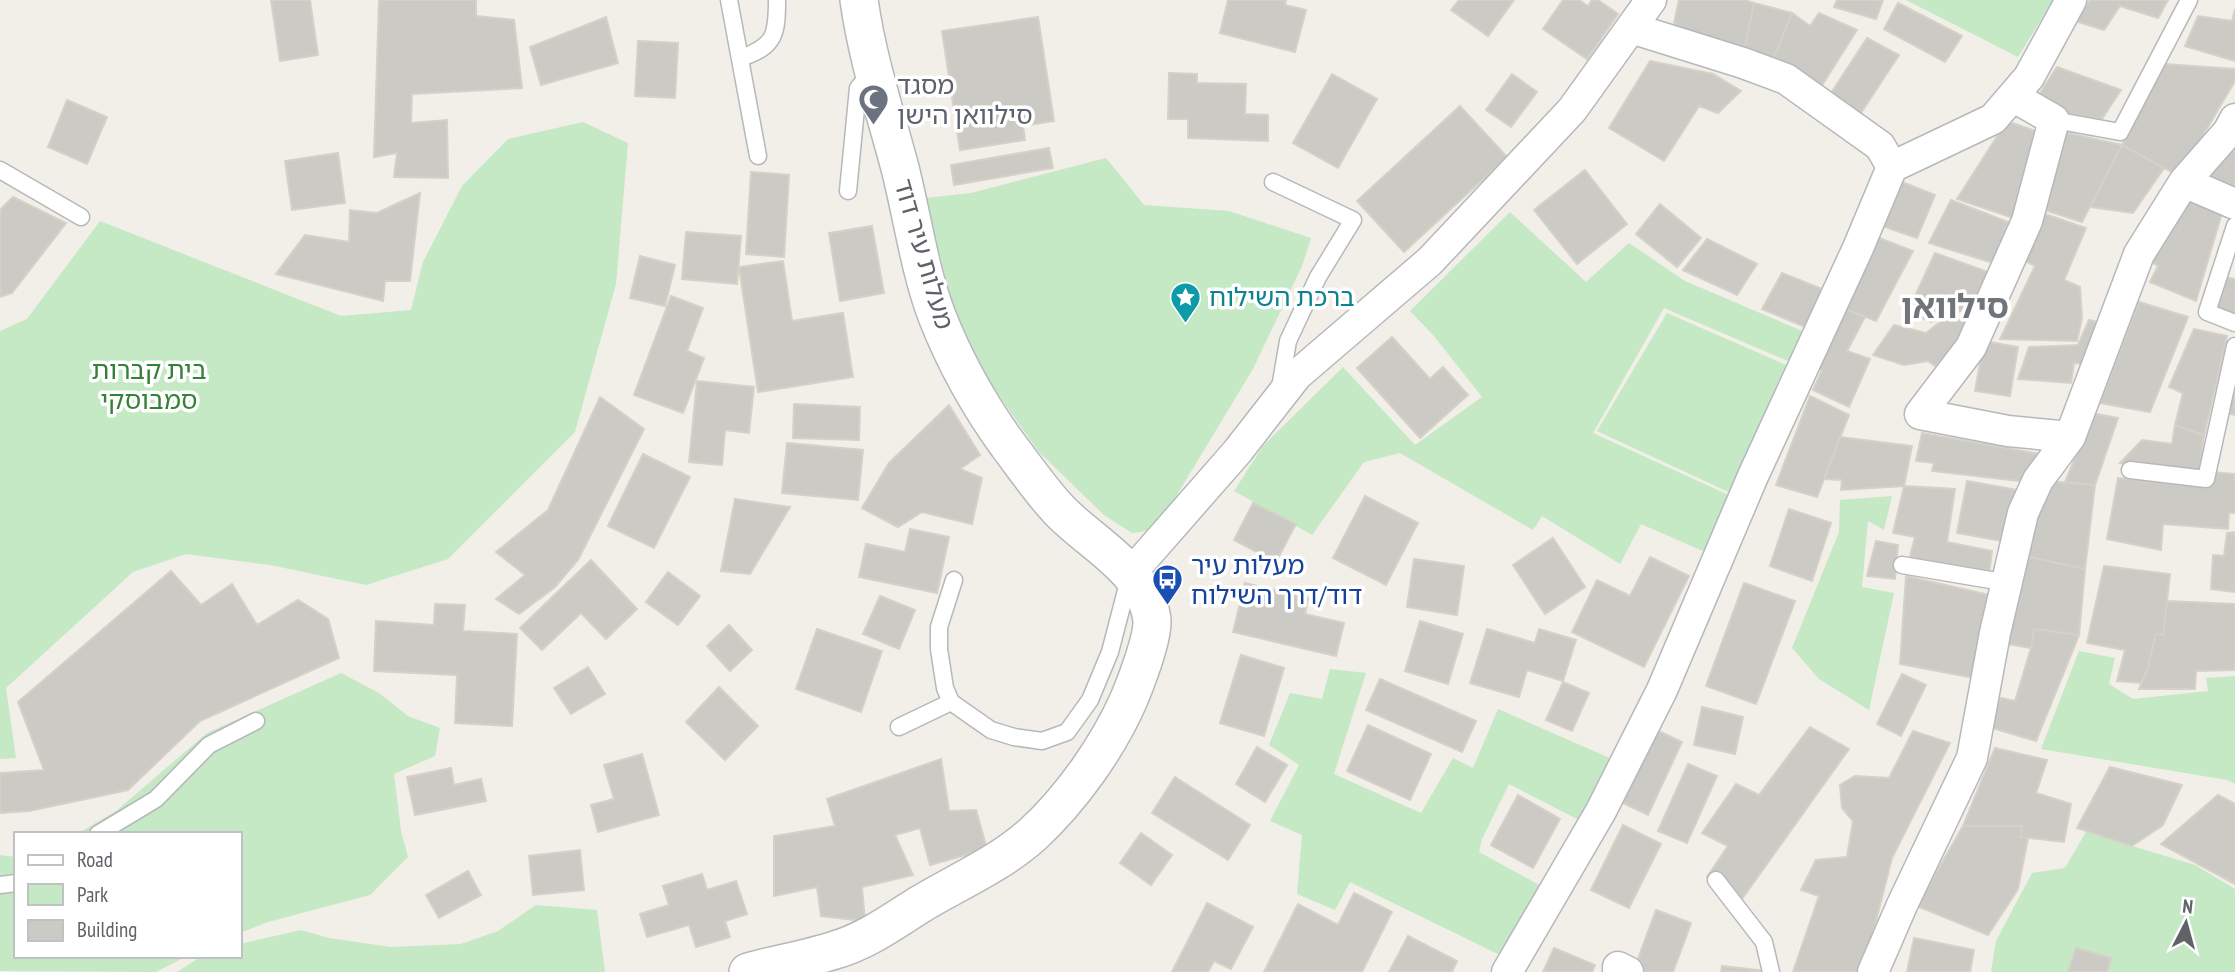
<svg xmlns="http://www.w3.org/2000/svg" width="2235" height="972" font-family="'PT Sans Narrow','Noto Sans Hebrew',sans-serif">
<style>
.green{fill:#c5e8c5}
.building{fill:#cccac5;stroke:#d6d1c6;stroke-width:2}
.lines{fill:none;stroke-linecap:round;stroke-linejoin:round}
.service-casing{stroke:#b5b8bc;stroke-width:19}
.minor-casing{stroke:#b5b8bc;stroke-width:33}
.tertiary-casing{stroke:#b5b8bc;stroke-width:40}
.service{stroke:#fff;stroke-width:16}
.minor{stroke:#fff;stroke-width:30}
.tertiary{stroke:#fff;stroke-width:37}
.labels{text-anchor:middle;stroke-width:7;stroke-linejoin:round;paint-order:stroke}
.worship-label{font-size:26px;fill:#5b616d;stroke:#fff;text-anchor:start}
.street-label{font-size:26px;fill:#5f6368;stroke:#fff}
.culture-label{font-size:26px;fill:#0d838f;stroke:#fff;text-anchor:start}
.park-label{font-size:26px;fill:#348238;stroke:#fff}
.transit-label{font-size:26px;fill:#164399;stroke:#fff;text-anchor:start}
.district-label{font-size:33px;font-weight:bold;fill:#70757a;stroke:#fff}
</style>
<rect width="100%" height="100%" fill="#f1efe8"/>
<path class="green" d="M1906,0H2053L2018,57Z
M583,122L628,143L616,284L575,432L448,559L366,585L270,565L186,554L133,572L6,688L16,758L0,759V331L27,319L100,221L341,316L411,310L423,262L462,186L508,139Z
M1106,158L1144,205L1229,211L1311,238L1302,266L1253,369L1163,518L1146,531L1132,533L1104,515L1038,451L986,377L954,309L925,198L971,193Z
M1510,212L1586,282L1629,243L1685,281L1807,333L1797,365L1664,308L1593,433L1735,498L1712,555L1641,524L1620,564L1542,516L1533,530L1400,453L1364,462L1312,535L1234,491L1263,446L1343,367L1415,445L1482,397L1434,336L1410,311Z
M1667,313L1793,368L1737,496L1597,431Z
M1892,496L1884,530L1868,521L1862,587L1894,593L1869,710L1819,679L1792,648L1839,532L1840,500Z
M2079,651L2115,658L2109,684L2133,699L2208,691L2206,678L2235,676V784L2227,780L2041,749Z
M1330,669L1366,673L1334,774L1421,813L1453,758L1473,768L1498,709L1612,759L1581,821L1509,784L1482,839L1479,852L1543,887L1500,955L1350,882L1335,910L1297,894L1302,835L1270,821L1299,765L1269,745L1290,693L1322,699Z
M341,673L379,693L408,716L440,728L435,756L394,774L401,831L408,857L370,895L268,922L240,933V834H77L116,811L207,733Z
M2086,832L2195,865L2235,889V972H1991L1996,941L2032,873L2065,868Z
M0,855L16,857V956H187L156,972L0,971Z
M536,905L597,910L605,972H177L202,956H240V944L301,930L329,938L391,947L461,944L498,931Z"/>
<path class="building" d="M271,0H310L318,55L280,61Z
M379,0H476V16L514,20L522,88L412,94L411,123L447,120L448,178L394,177L397,153L374,157Z
M1228,0H1286L1285,5L1306,10L1295,52L1220,33Z
M1459,0H1514L1488,36L1451,10Z
M1563,0H1579L1588,6L1592,0H1598L1618,14L1587,59L1543,29Z
M1679,0H1744L1754,3L1744,52L1690,34L1674,23Z
M1837,0H1883L1876,19L1834,7Z
M2090,0H2168L2158,18L2120,6L2104,30L2075,21Z
M1754,3L1792,13L1773,60L1744,52Z
M1898,3L1962,36L1945,62L1884,29Z
M2235,9V61L2185,46L2198,16L2232,21Z
M1792,13L1810,26L1819,13L1857,30L1821,87L1773,60Z
M606,17L618,63L541,85L530,47Z
M1038,17L1054,121L1023,126L1025,140L960,150L942,31Z
M1867,38L1899,55L1857,119L1826,101Z
M638,41L678,43L675,98L635,96Z
M1650,61L1713,74L1741,91L1718,113L1699,106L1664,161L1609,128Z
M2165,64L2235,69V81L2179,176L2122,145Z
M2057,67L2121,90L2102,119L2058,112L2034,102Z
M1169,73L1197,74V83L1246,84L1245,114L1268,115V141L1188,138V119H1168Z
M1332,74L1377,99L1338,168L1293,143Z
M1512,74L1537,92L1511,127L1486,110Z
M67,100L107,117L87,164L48,147Z
M1460,106L1507,157L1404,252L1357,201Z
M2007,121L2035,131L2028,183L2016,219L1957,199Z
M2058,131L2122,145L2082,222L2039,208Z
M2235,140V196L2193,179Z
M2122,145L2164,168L2133,213L2090,207Z
M1049,148L1053,168L954,185L951,165Z
M338,153L345,203L292,210L285,161Z
M1585,170L1627,224L1577,264L1534,210Z
M751,172L789,175L784,257L746,254Z
M1902,182L1935,195L1917,238L1882,226Z
M420,193L410,281H385L383,301L276,274L305,235L349,242L350,210L377,213Z
M2186,193L2222,213L2196,301L2150,282L2158,266L2147,259Z
M13,197L66,223L12,293L0,297V210Z
M1951,200L2008,222L1993,263L1929,243Z
M1660,204L1701,238L1677,267L1636,234Z
M2039,212L2086,228L2064,280L2080,287L2082,318L2077,341L2000,339L2035,266L2019,258Z
M872,226L884,293L840,301L829,233Z
M686,232L741,236L737,284L682,279Z
M1879,238L1913,251L1876,321L1843,308Z
M1707,239L1757,264L1737,295L1683,270Z
M1935,253L1988,272L1974,306L1931,322L1908,311Z
M640,256L675,265L665,306L630,298Z
M783,261L792,321L843,313L853,377L758,392L739,267Z
M1782,273L1827,291L1810,329L1762,309Z
M2224,277L2235,279V315L2215,309Z
M671,296L703,308L687,351L704,358L683,413L634,395Z
M2139,302L2188,317L2150,412L2100,403Z
M1843,308L1865,317L1847,351L1870,359L1849,407L1813,390L1822,370L1813,366Z
M1949,315L1968,325L1954,349L1935,366L1928,361L1904,365L1873,355L1894,325L1926,333Z
M2089,320L2106,324L2093,365L2074,363L2071,383L2018,379L2029,347L2078,345Z
M2194,329L2227,336L2204,436L2175,425L2183,393L2169,387Z
M1392,337L1430,379L1443,367L1468,395L1420,438L1357,368Z
M1984,341L2018,347L2010,396L1975,391Z
M697,381L754,387L749,433L725,430L722,465L689,462Z
M2230,385L2235,386V415L2226,413Z
M1810,396L1849,415L1817,497L1776,485Z
M600,397L644,429L578,560L555,587L519,614L496,599L525,575L496,552L548,510Z
M794,404L860,407L859,440L793,438Z
M949,405L980,455L960,469L982,478L972,524L922,512L898,527L862,508L889,463Z
M2086,412L2118,418L2095,485L2065,482L2085,435Z
M2175,425L2204,435L2199,472L2120,463L2142,440L2172,444Z
M1922,433L2040,454L2027,482L1932,471L1934,463L1916,461Z
M1840,437L1912,446L1904,486L1841,490L1842,480L1824,479Z
M787,443L863,450L858,500L782,493Z
M643,454L690,477L654,548L608,526Z
M2211,472L2235,474V513H2229L2228,529L2163,524L2161,550L2107,539L2118,478L2209,488Z
M1967,481L2018,490L2008,542L1957,533Z
M2046,481L2095,485L2085,569L2021,555Z
M1904,486L1955,489L1947,542L1992,551L1989,575L1909,560L1915,537L1893,533Z
M1365,496L1418,523L1386,585L1333,558Z
M735,499L790,507L750,574L721,571Z
M1253,503L1296,524L1276,562L1234,540Z
M1789,509L1831,523L1812,581L1770,566Z
M910,529L949,537L937,593L859,577L866,544L905,552Z
M2235,532V592L2211,589L2213,555L2224,556L2227,533Z
M1553,538L1585,587L1545,614L1513,565Z
M1876,541L1898,545L1895,579L1867,576Z
M2021,555L2085,569L2079,635L2034,629L2031,648L2001,643Z
M1650,557L1689,576L1644,667L1572,632L1597,580L1630,596Z
M1414,559L1464,566L1457,615L1407,607Z
M591,560L637,609L606,639L581,613L542,650L520,628Z
M2104,566L2170,574L2163,635L2156,634L2147,671L2141,683L2117,681L2125,650L2087,643Z
M171,571L201,605L232,584L257,625L298,600L328,619L339,658L200,721L128,790L29,811L0,813V773L44,770L18,702Z
M668,572L700,596L678,625L646,602Z
M1906,576L1994,596L1975,678L1900,664Z
M1245,583L1308,598L1305,614L1344,623L1336,656L1233,632Z
M1744,583L1795,601L1756,704L1706,686Z
M880,596L915,610L899,649L863,634Z
M2167,601L2235,604V670L2196,671L2195,689H2139L2147,671L2156,634L2163,635Z
M435,604L465,605L463,631L517,634L512,726L455,723L457,675L374,671L376,621L434,625Z
M1420,621L1463,634L1448,684L1405,671Z
M729,625L752,650L730,671L707,646Z
M817,629L882,651L861,712L796,689Z
M1487,629L1535,643L1539,629L1576,640L1563,681L1527,670L1519,697L1470,683Z
M2034,629L2079,635L2036,741L1989,727L2001,698L2015,701L2031,648Z
M1241,655L1284,668L1264,736L1220,723Z
M588,667L605,694L571,714L554,688Z
M1902,674L1926,685L1901,736L1877,724Z
M1380,679L1476,721L1462,752L1366,710Z
M1563,682L1589,693L1572,731L1546,720Z
M719,687L758,726L725,760L686,722Z
M1702,707L1743,717L1735,754L1694,745Z
M1368,725L1431,754L1410,800L1347,771Z
M1810,727L1849,749L1742,899L1707,877L1728,846L1702,833L1736,784L1759,795Z
M1656,730L1682,742L1648,815L1623,803Z
M1913,731L1950,743L1892,858L1863,972H1793L1819,896L1801,890L1816,860L1847,857L1853,821L1842,808L1840,785L1855,776L1889,778Z
M1257,747L1287,765L1265,802L1236,784Z
M1995,748L2047,760L2036,793L2071,804L2064,842L2021,837L2022,826H1963Z
M642,754L659,815L598,832L591,805L614,799L604,765Z
M941,759L949,811L976,810L987,849L930,865L920,828L895,835L913,875L862,887L865,921L821,916L817,887L774,896V836L835,826L827,799Z
M1688,764L1717,776L1687,843L1658,831Z
M2110,767L2182,785L2163,825L2132,846L2077,828Z
M451,768L454,785L481,779L486,801L415,815L407,777Z
M1175,777L1250,825L1228,860L1152,813Z
M1518,795L1560,819L1533,868L1491,845Z
M2218,795L2235,804V884L2161,844Z
M1623,825L1661,844L1629,908L1591,890Z
M1963,826H2022L2021,837L2028,838L2018,889L1988,935L1917,906Z
M1141,833L1172,855L1151,885L1120,863Z
M580,850L584,890L533,895L529,856Z
M468,871L481,895L439,918L426,895Z
M702,874L707,890L736,881L747,914L725,921L730,937L696,947L689,925L647,937L640,914L669,905L663,886Z
M1354,893L1392,912L1362,972H1264L1298,904L1338,925Z
M1207,903L1253,927L1231,969L1214,961L1208,972H1172Z
M1656,910L1691,923L1673,972H1648L1635,967Z
M1408,936L1457,961L1452,972H1389Z
M1914,938L1974,950L1970,972H1907Z
M1554,948L1595,965L1592,972H1543Z
M2076,948L2111,958L2107,972H2068Z
M1722,966L1765,971V972H1721Z"/>
<g class="lines">
<defs>
<path id="service" d="M729,0L758,156
M741,58C775,46 777,35 777,0
M2054,120L2120,132L2189,0
M0,170L81,217
M1273,182L1353,220L1318,277L1288,341L1280,388
M848,191L858,88L871,73
M2235,226L2207,312L2235,323
M2130,470L2206,479L2235,346
M1902,565L2008,583
M954,580L939,627V649L945,688L951,702L991,730L1014,737L1042,741L1067,732L1090,700L1110,652L1129,579
M899,727L951,702
M98,834L156,799L209,745L256,721
M1716,880L1764,942L1771,972
M0,885L16,883"/>
<path id="minor" d="M2014,97L2054,120L2027,221L1971,347L1920,414L2008,431L2070,437
M1892,167L1993,119L2029,77L2071,0
M2184,182L2235,204
M1131,573L1237,452L1297,375L1430,261L1572,110L1651,0
M1507,972L1601,811L1662,690L1753,476L1858,248L1892,167L1880,146L1786,79L1743,63L1631,28
M1618,972V967L1628,972
M1873,972L1902,905L1972,758L1995,633L2023,513L2038,480L2070,437L2139,254L2184,182L2228,132L2235,119"/>
<path id="tertiary" d="M748,972C777,964 807,959 835,950C866,941 892,922 919,905C957,882 1000,864 1033,834C1071,799 1108,747 1129,699C1136,682 1153,638 1152,620C1146,569 1090,543 1059,510C1041,491 1024,466 1008,445C979,405 955,362 937,316C920,272 912,215 900,168C885,112 867,57 859,0"/>
</defs>
<use href="#service" class="service-casing"/>
<use href="#minor" class="minor-casing"/>
<use href="#tertiary" class="tertiary-casing"/>
<use href="#service" class="service"/>
<use href="#minor" class="minor"/>
<use href="#tertiary" class="tertiary"/>
</g>
<defs>
<symbol id="mosque-pin" viewBox="-11 -11 22 30"><path d="M0 17L-7.5 6A9.5 9.5 0 1 1 7.5 6Z" fill="#6b7280" stroke="#fff"/><path d="M3.5-4.9A6 6 0 1 0 3.5 4.9A5 5 0 1 1 3.5-4.9Z" fill="#fff"/></symbol>
<symbol id="sight-pin" viewBox="-11 -11 22 30"><path d="M0 17L-7.5 6A9.5 9.5 0 1 1 7.5 6Z" fill="#0f9aa8" stroke="#fff"/><path d="M0-6L1.8-2.2L6-1.7L2.9 1.2L3.7 5.4L0 3.3L-3.7 5.4L-2.9 1.2L-6-1.7L-1.8-2.2Z" fill="#fff"/></symbol>
<symbol id="bus-pin" viewBox="-11 -11 22 30"><path d="M0 17L-7.5 6A9.5 9.5 0 1 1 7.5 6Z" fill="#1a4fb4" stroke="#fff"/><path d="M-5-6H5V4H4V6H2V4H-2V6H-4V4H-5ZM-3.5-4V0h7V-4ZM-3.5 1.2v1.5H-2V1.2ZM2 1.2v1.5H3.5V1.2Z" fill="#fff"/></symbol>
</defs>
<g fill-rule="evenodd">
<use href="#mosque-pin" x="856" y="82" width="35" height="47"/>
<use href="#sight-pin" x="1168" y="280" width="35" height="47"/>
<use href="#bus-pin" x="1150" y="562" width="35" height="47"/>
</g>
<g class="labels">
<g class="worship-label">
<text x="897" y="94">מסגד<tspan x="897" dy="30">סילוואן הישן</tspan></text>
</g>
<g class="street-label">
<text transform="translate(924 254) rotate(74)" y="9">מעלות עיר דוד</text>
</g>
<g class="culture-label">
<text x="1209" y="306">ברכת השילוח</text>
</g>
<g class="park-label">
<text x="149" y="379">בית קברות<tspan x="149" dy="30">סמבוסקי</tspan></text>
</g>
<g class="transit-label">
<text x="1191" y="574">מעלות עיר<tspan x="1191" dy="30">דוד/דרך השילוח</tspan></text>
</g>
<g class="district-label">
<text x="1955" y="318">סילוואן</text>
</g>
</g>
<rect x="14" y="832" width="228" height="126" fill="#ffffff" stroke="#bfc1c3" stroke-width="2"/>
<rect x="28" y="855" width="35" height="10" fill="#ffffff" stroke="#bfc1c3" stroke-width="2"/>
<text x="77" y="867" font-size="21" fill="#5f6368">Road</text>
<rect x="28" y="884" width="35" height="21" fill="#c5e8c5" stroke="#bfc1c3" stroke-width="2"/>
<text x="77" y="902" font-size="21" fill="#5f6368">Park</text>
<rect x="28" y="920" width="35" height="21" fill="#cccac5" stroke="#bfc1c3" stroke-width="2"/>
<text x="77" y="937" font-size="21" fill="#5f6368">Building</text>
<g transform="translate(2186 923) rotate(6)" stroke="#ffffff" stroke-width="5" paint-order="stroke">
<path d="M0-5L12 26L0 18L-12 26Z" fill="#5f6368"/>
<text y="-10" font-size="19" font-weight="bold" text-anchor="middle" fill="#5f6368">N</text>
</g>
</svg>
